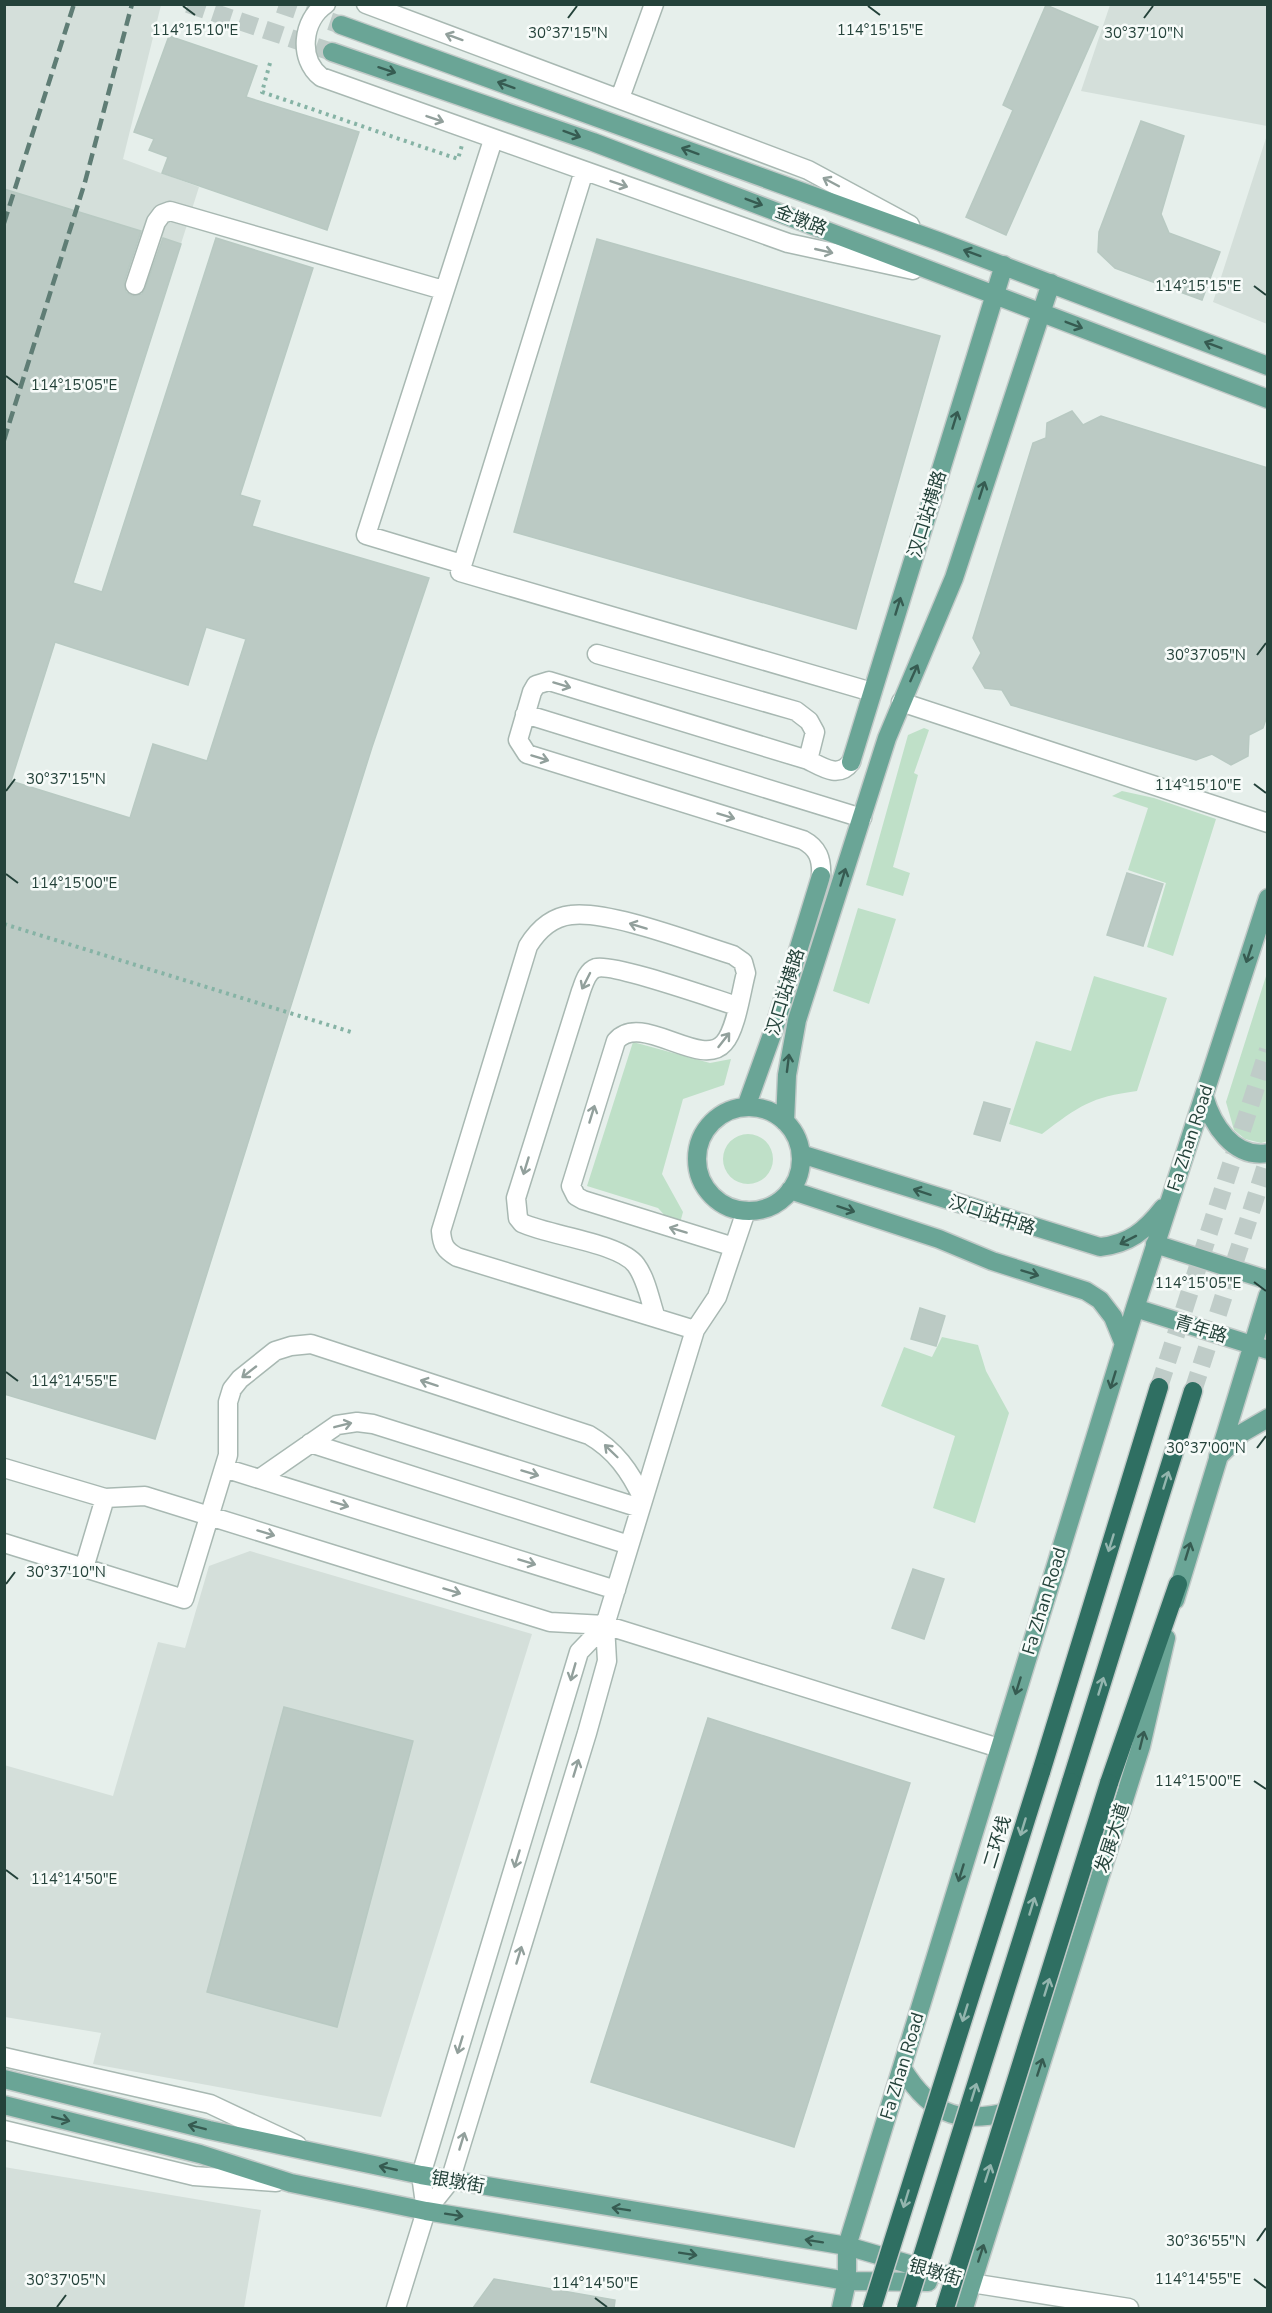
<svg xmlns="http://www.w3.org/2000/svg" width="1272" height="2313" font-family="'Nunito Sans','Noto Sans SC',sans-serif">
<style>
.built{fill:#d4dfda}
.green{fill:#bfe0c8}
.building{fill:#bbcac4;stroke:#b8c9c2;stroke-width:1.5;fill-rule:evenodd}
.lines{fill:none;stroke-linecap:round;stroke-linejoin:round}
.major-tunnel{stroke:#bfccc8;stroke-width:18;stroke-dasharray:18 9;stroke-linecap:butt}
.highway-tunnel{stroke:#bfccc8;stroke-width:18;stroke-dasharray:18 9;stroke-linecap:butt}
.minor-casing{stroke:#a8b8b2;stroke-width:21}
.major-casing{stroke:#c2cac8;stroke-width:21}
.highway-casing{stroke:#c2cac8;stroke-width:21}
.path{stroke:#86b3a5;stroke-width:4;stroke-dasharray:3 4.5;stroke-linecap:butt}
.minor{stroke:#fff;stroke-width:18}
.major{stroke:#6aa596;stroke-width:18}
.highway{stroke:#2f6f62;stroke-width:18}
.rail{stroke:#5f7d75;stroke-width:4.5;stroke-dasharray:12 6;stroke-linecap:butt}
.highway-bridge-casing{stroke:#c2cac8;stroke-width:21;stroke-linecap:butt}
.highway-bridge{stroke:#2f6f62;stroke-width:18}
.oneway{stroke:#92a09c}
.oneway2{stroke:#365b51}
.oneway3{stroke:#93b5ae}
.ticks{fill:none;stroke:#24423a;stroke-width:2}
.labels{text-anchor:middle;stroke-width:5;stroke-linejoin:round;paint-order:stroke}
.street-label{font-size:18px;fill:#24423a;stroke:#f7fbf9}
.ticks-label{font-size:15px;text-anchor:middle;fill:#24423a;stroke:#f7fbf9;stroke-width:5;stroke-linejoin:round;paint-order:stroke}
</style>
<rect width="100%" height="100%" fill="#e6efeb"/>
<path class="built" d="M5,5H161L123,159L199,187L5,799Z
M1110,5H1267V126L1081,91Z
M1267,135V324L1213,302Z
M250,1551L532,1634L381,2117L93,2064L101,2033L5,2017L4,1765L113,1796L158,1642L185,1648L209,1566Z
M4,2167L261,2210L244,2308H5Z"/>
<path class="green" d="M924,728L929,730L914,773L918,775L893,867L910,873L903,896L866,885L908,735Z
M1122,791L1154,798L1216,819L1173,956L1147,947L1166,883L1128,870L1148,808L1112,796Z
M858,908L896,919L869,1004L833,991Z
M1267,973L1268,1141L1261,1143L1245,1139L1234,1130L1226,1102Z
M1094,976L1167,998L1137,1091C1091,1097 1079,1106 1042,1134L1009,1124L1036,1041L1071,1051Z
M633,1042L710,1063L731,1059L724,1085L683,1099L662,1174L683,1212L678,1230L658,1208L587,1186Z
M723 1159a25 25 0 1 1 50 0a25 25 0 1 1-50 0Z
M942,1337L978,1345L986,1371L1009,1413L975,1523L933,1508L955,1436L881,1406L904,1347L932,1357Z"/>
<path class="building" d="M1046,5L1098,27L1006,235L966,217L1013,110L1003,105Z
M169,36L257,66L246,97L359,132L327,230L162,173L168,157L149,150L154,139L134,132Z
M1141,121L1184,136L1161,214L1169,233L1220,252L1202,300L1115,268L1098,252L1099,232Z
M4,189L141,231L124,282L126,292L132,296L142,294L145,289L163,238L181,244L73,583L102,592L216,238L313,268L240,495L260,501L252,526L429,578L372,747L155,1439L4,1394ZM206,627L246,639L207,761L153,744L130,818L11,781L55,642L188,685Z
M597,239L940,336L856,629L514,532Z
M1072,411L1083,425L1101,416L1268,468V713L1263,728L1249,735L1248,756L1231,765L1212,754L1196,760L1011,705L1002,690L985,688L973,668L981,653L973,638L1033,443L1046,438L1047,423Z
M1127,873L1163,884L1143,946L1107,935Z
M984,1102L1010,1109L1000,1141L974,1134Z
M920,1308L945,1316L936,1346L911,1339Z
M913,1569L944,1579L924,1639L892,1628Z
M284,1707L413,1741L337,2027L207,1992Z
M708,1718L910,1783L794,2147L591,2082Z
M494,2279L615,2300L614,2308H473Z"/>
<g class="lines">
<path class="major-tunnel" d="M188,4L332,52
M279,4L341,25"/>
<path class="highway-tunnel" d="M1159,1387L1268,1050
M1193,1391L1268,1159"/>
<defs>
<path id="minor" d="M326,4C302,20 298,59 321,77L788,243L913,270
M366,4L808,170L910,225
M620,98L654,4
M584,171L460,572L872,692
M135,285L156,222L162,214L170,211L443,290
M462,564L366,535L493,140
M597,654L796,711L809,721L815,732L808,760
M901,702L1268,823
M525,714L862,818
M821,876C822,859 818,848 803,840L527,754L518,740L532,692L536,685L549,681L808,760C822,767 839,779 851,762
M656,1318C650,1301 647,1280 636,1265C620,1243 550,1236 522,1223L518,1218L516,1198L581,991C584,983 587,971 596,968C613,963 714,999 737,1006
M695,1330L457,1257C445,1250 442,1245 441,1231L528,946C538,930 552,917 571,915C609,910 694,943 733,955L743,962L746,973C741,992 736,1030 724,1043C701,1070 641,1011 616,1041L571,1186L576,1196L583,1200L734,1247
M310,1443L629,1545
M4,1468L105,1498L145,1496L550,1622L605,1625L999,1748
M224,1468L616,1590
M259,1479L337,1425L357,1422L373,1424L640,1508
M4,1543L184,1599L228,1455V1402L232,1389L240,1379L275,1351L291,1346L311,1344L589,1435C615,1450 630,1471 643,1499
M84,1568L105,1498
M4,2057L210,2104L297,2145
M4,2130L194,2176L276,2182
M426,2211L421,2175L579,1652L605,1625
M971,2283L1129,2308
M396,2308L426,2211L450,2181L587,1733L607,1661L605,1625L695,1330L717,1297L746,1211"/>
<path id="major" d="M341,25L938,241L1268,366
M332,52L593,142L1268,399
M851,762L1004,265
M1204,1096C1212,1124 1233,1159 1268,1153
M746,1107L774,1029L821,876
M697 1159a52 52 0 1 1 104 0a52 52 0 1 1-104 0Z
M785,1122L787,1075L797,1020L887,738L954,578L1051,283
M801,1154L1100,1247C1129,1244 1145,1231 1163,1208
M790,1190L939,1239L992,1261L1086,1291L1100,1300L1113,1317L1124,1344
M1155,1244L1268,1280
M1135,1308L1268,1350
M1218,1457L1242,1433L1268,1418
M1175,1600L1268,1295
M902,2068C933,2119 963,2125 1019,2109
M4,2079L209,2130L421,2175L847,2246L970,2282
M4,2105L200,2154L291,2183L426,2211L847,2281L928,2282
M841,2308L847,2281V2246L1135,1308L1268,898
M964,2308L1141,1746L1166,1638"/>
<path id="highway" d="M1041,1772L1159,1387
M1071,1782L1193,1391
M1109,1783L1178,1584"/>
</defs>
<use href="#minor" class="minor-casing"/>
<use href="#major" class="major-casing"/>
<use href="#highway" class="highway-casing"/>
<path class="path" d="M270,63L262,92L458,159L462,145
M4,924L351,1032"/>
<use href="#minor" class="minor"/>
<use href="#major" class="major"/>
<use href="#highway" class="highway"/>
<path class="rail" d="M4,223L74,4
M4,440L85,182L132,4"/>
<defs>
<path id="highway-bridge" d="M872,2308L1041,1772
M906,2308L1071,1782
M945,2308L1109,1783"/>
</defs>
<use href="#highway-bridge" class="highway-bridge-casing"/>
<use href="#highway-bridge" class="highway-bridge"/>
</g>
<defs><path id="oneway-shaft" d="M-6 0H5M1.5-3L5.5 0L1.5 3" fill="none" stroke-width="1.6" stroke-linecap="round" stroke-linejoin="round" transform="scale(1.5)"/></defs>
<g class="oneway">
<use href="#oneway-shaft" transform="translate(454 37) rotate(-160)"/>
<use href="#oneway-shaft" transform="translate(435 119) rotate(19)"/>
<use href="#oneway-shaft" transform="translate(831 182) rotate(-152)"/>
<use href="#oneway-shaft" transform="translate(619 184) rotate(19)"/>
<use href="#oneway-shaft" transform="translate(824 251) rotate(13)"/>
<use href="#oneway-shaft" transform="translate(562 685) rotate(17)"/>
<use href="#oneway-shaft" transform="translate(540 758) rotate(17)"/>
<use href="#oneway-shaft" transform="translate(726 816) rotate(17)"/>
<use href="#oneway-shaft" transform="translate(638 926) rotate(-163)"/>
<use href="#oneway-shaft" transform="translate(586 981) rotate(117)"/>
<use href="#oneway-shaft" transform="translate(724 1040) rotate(-52)"/>
<use href="#oneway-shaft" transform="translate(592 1114) rotate(-73)"/>
<use href="#oneway-shaft" transform="translate(526 1166) rotate(107)"/>
<use href="#oneway-shaft" transform="translate(678 1230) rotate(-163)"/>
<use href="#oneway-shaft" transform="translate(249 1372) rotate(142)"/>
<use href="#oneway-shaft" transform="translate(429 1383) rotate(-162)"/>
<use href="#oneway-shaft" transform="translate(343 1425) rotate(-14)"/>
<use href="#oneway-shaft" transform="translate(611 1451) rotate(-136)"/>
<use href="#oneway-shaft" transform="translate(530 1473) rotate(17)"/>
<use href="#oneway-shaft" transform="translate(340 1504) rotate(17)"/>
<use href="#oneway-shaft" transform="translate(266 1533) rotate(17)"/>
<use href="#oneway-shaft" transform="translate(527 1562) rotate(17)"/>
<use href="#oneway-shaft" transform="translate(452 1591) rotate(17)"/>
<use href="#oneway-shaft" transform="translate(573 1672) rotate(106)"/>
<use href="#oneway-shaft" transform="translate(576 1768) rotate(-73)"/>
<use href="#oneway-shaft" transform="translate(517 1859) rotate(107)"/>
<use href="#oneway-shaft" transform="translate(519 1955) rotate(-73)"/>
<use href="#oneway-shaft" transform="translate(460 2045) rotate(107)"/>
<use href="#oneway-shaft" transform="translate(462 2141) rotate(-73)"/>
</g>
<g class="oneway2">
<use href="#oneway-shaft" transform="translate(387 70) rotate(18)"/>
<use href="#oneway-shaft" transform="translate(506 85) rotate(-160)"/>
<use href="#oneway-shaft" transform="translate(572 134) rotate(20)"/>
<use href="#oneway-shaft" transform="translate(690 151) rotate(-160)"/>
<use href="#oneway-shaft" transform="translate(754 202) rotate(21)"/>
<use href="#oneway-shaft" transform="translate(972 253) rotate(-160)"/>
<use href="#oneway-shaft" transform="translate(1074 325) rotate(21)"/>
<use href="#oneway-shaft" transform="translate(1213 345) rotate(-159)"/>
<use href="#oneway-shaft" transform="translate(955 420) rotate(-73)"/>
<use href="#oneway-shaft" transform="translate(982 490) rotate(-72)"/>
<use href="#oneway-shaft" transform="translate(898 606) rotate(-73)"/>
<use href="#oneway-shaft" transform="translate(914 673) rotate(-66)"/>
<use href="#oneway-shaft" transform="translate(843 877) rotate(-73)"/>
<use href="#oneway-shaft" transform="translate(1249 954) rotate(108)"/>
<use href="#oneway-shaft" transform="translate(788 1063) rotate(-83)"/>
<use href="#oneway-shaft" transform="translate(922 1192) rotate(-162)"/>
<use href="#oneway-shaft" transform="translate(846 1209) rotate(18)"/>
<use href="#oneway-shaft" transform="translate(1128 1240) rotate(153)"/>
<use href="#oneway-shaft" transform="translate(1030 1273) rotate(17)"/>
<use href="#oneway-shaft" transform="translate(1113 1380) rotate(107)"/>
<use href="#oneway-shaft" transform="translate(1188 1551) rotate(-73)"/>
<use href="#oneway-shaft" transform="translate(1018 1686) rotate(107)"/>
<use href="#oneway-shaft" transform="translate(1142 1740) rotate(-76)"/>
<use href="#oneway-shaft" transform="translate(961 1873) rotate(107)"/>
<use href="#oneway-shaft" transform="translate(1040 2067) rotate(-72)"/>
<use href="#oneway-shaft" transform="translate(61 2119) rotate(14)"/>
<use href="#oneway-shaft" transform="translate(197 2127) rotate(-166)"/>
<use href="#oneway-shaft" transform="translate(388 2168) rotate(-167)"/>
<use href="#oneway-shaft" transform="translate(621 2209) rotate(-171)"/>
<use href="#oneway-shaft" transform="translate(454 2215) rotate(9)"/>
<use href="#oneway-shaft" transform="translate(814 2241) rotate(-171)"/>
<use href="#oneway-shaft" transform="translate(981 2253) rotate(-72)"/>
<use href="#oneway-shaft" transform="translate(688 2254) rotate(9)"/>
</g>
<g class="oneway3">
<use href="#oneway-shaft" transform="translate(1166 1480) rotate(-73)"/>
<use href="#oneway-shaft" transform="translate(1111 1543) rotate(107)"/>
<use href="#oneway-shaft" transform="translate(1101 1686) rotate(-73)"/>
<use href="#oneway-shaft" transform="translate(1023 1827) rotate(107)"/>
<use href="#oneway-shaft" transform="translate(1032 1906) rotate(-73)"/>
<use href="#oneway-shaft" transform="translate(1047 1987) rotate(-73)"/>
<use href="#oneway-shaft" transform="translate(965 2013) rotate(107)"/>
<use href="#oneway-shaft" transform="translate(974 2092) rotate(-73)"/>
<use href="#oneway-shaft" transform="translate(988 2173) rotate(-72)"/>
<use href="#oneway-shaft" transform="translate(906 2199) rotate(107)"/>
</g>
<path class="ticks" d="M183,6L195,15M868,6L880,15M568,18L577,6M1144,18L1153,6M1254,286L1266,295M6,376L18,385M1257,655L1266,643M1254,784L1266,793M6,791L15,779M6,874L18,883M1254,1282L1266,1291M6,1372L18,1381M1257,1448L1266,1436M6,1584L15,1572M1254,1781L1266,1789M6,1870L18,1879M1257,2241L1266,2228M1254,2279L1266,2288M595,2298L607,2307M57,2307L66,2295"/>
<g class="labels">
<g class="street-label">
<text transform="translate(801 220) rotate(21)" y="6">金墩路</text>
<text transform="translate(927 514) rotate(-73)" y="6">汉口站横路</text>
<text transform="translate(785 992) rotate(-73)" y="6">汉口站横路</text>
<text transform="translate(1190 1138) rotate(-72)" y="6">Fa Zhan Road</text>
<text transform="translate(992 1215) rotate(18)" y="6">汉口站中路</text>
<text transform="translate(1201 1329) rotate(17)" y="6">青年路</text>
<text transform="translate(1044 1601) rotate(-73)" y="6">Fa Zhan Road</text>
<text transform="translate(1112 1838) rotate(-72)" y="6">发展大道</text>
<text transform="translate(997 1842) rotate(-73)" y="6">二环线</text>
<text transform="translate(902 2066) rotate(-73)" y="6">Fa Zhan Road</text>
<text transform="translate(458 2182) rotate(10)" y="6">银墩街</text>
<text transform="translate(935 2272) rotate(16)" y="6">银墩街</text>
</g>
</g>
<g class="ticks-label">
<text x="195" y="35">114°15'10"E</text>
<text x="880" y="35">114°15'15"E</text>
<text x="568" y="38">30°37'15"N</text>
<text x="1144" y="38">30°37'10"N</text>
<text x="1198" y="291">114°15'15"E</text>
<text x="74" y="390">114°15'05"E</text>
<text x="1206" y="660">30°37'05"N</text>
<text x="66" y="784">30°37'15"N</text>
<text x="1198" y="790">114°15'10"E</text>
<text x="74" y="888">114°15'00"E</text>
<text x="1198" y="1288">114°15'05"E</text>
<text x="74" y="1386">114°14'55"E</text>
<text x="1206" y="1453">30°37'00"N</text>
<text x="66" y="1577">30°37'10"N</text>
<text x="1198" y="1786">114°15'00"E</text>
<text x="74" y="1884">114°14'50"E</text>
<text x="1206" y="2246">30°36'55"N</text>
<text x="1198" y="2284">114°14'55"E</text>
<text x="66" y="2285">30°37'05"N</text>
<text x="595" y="2288">114°14'50"E</text>
</g>
<rect width="1272" height="2313" fill="none" stroke="#24423a" stroke-width="12"/>
</svg>
